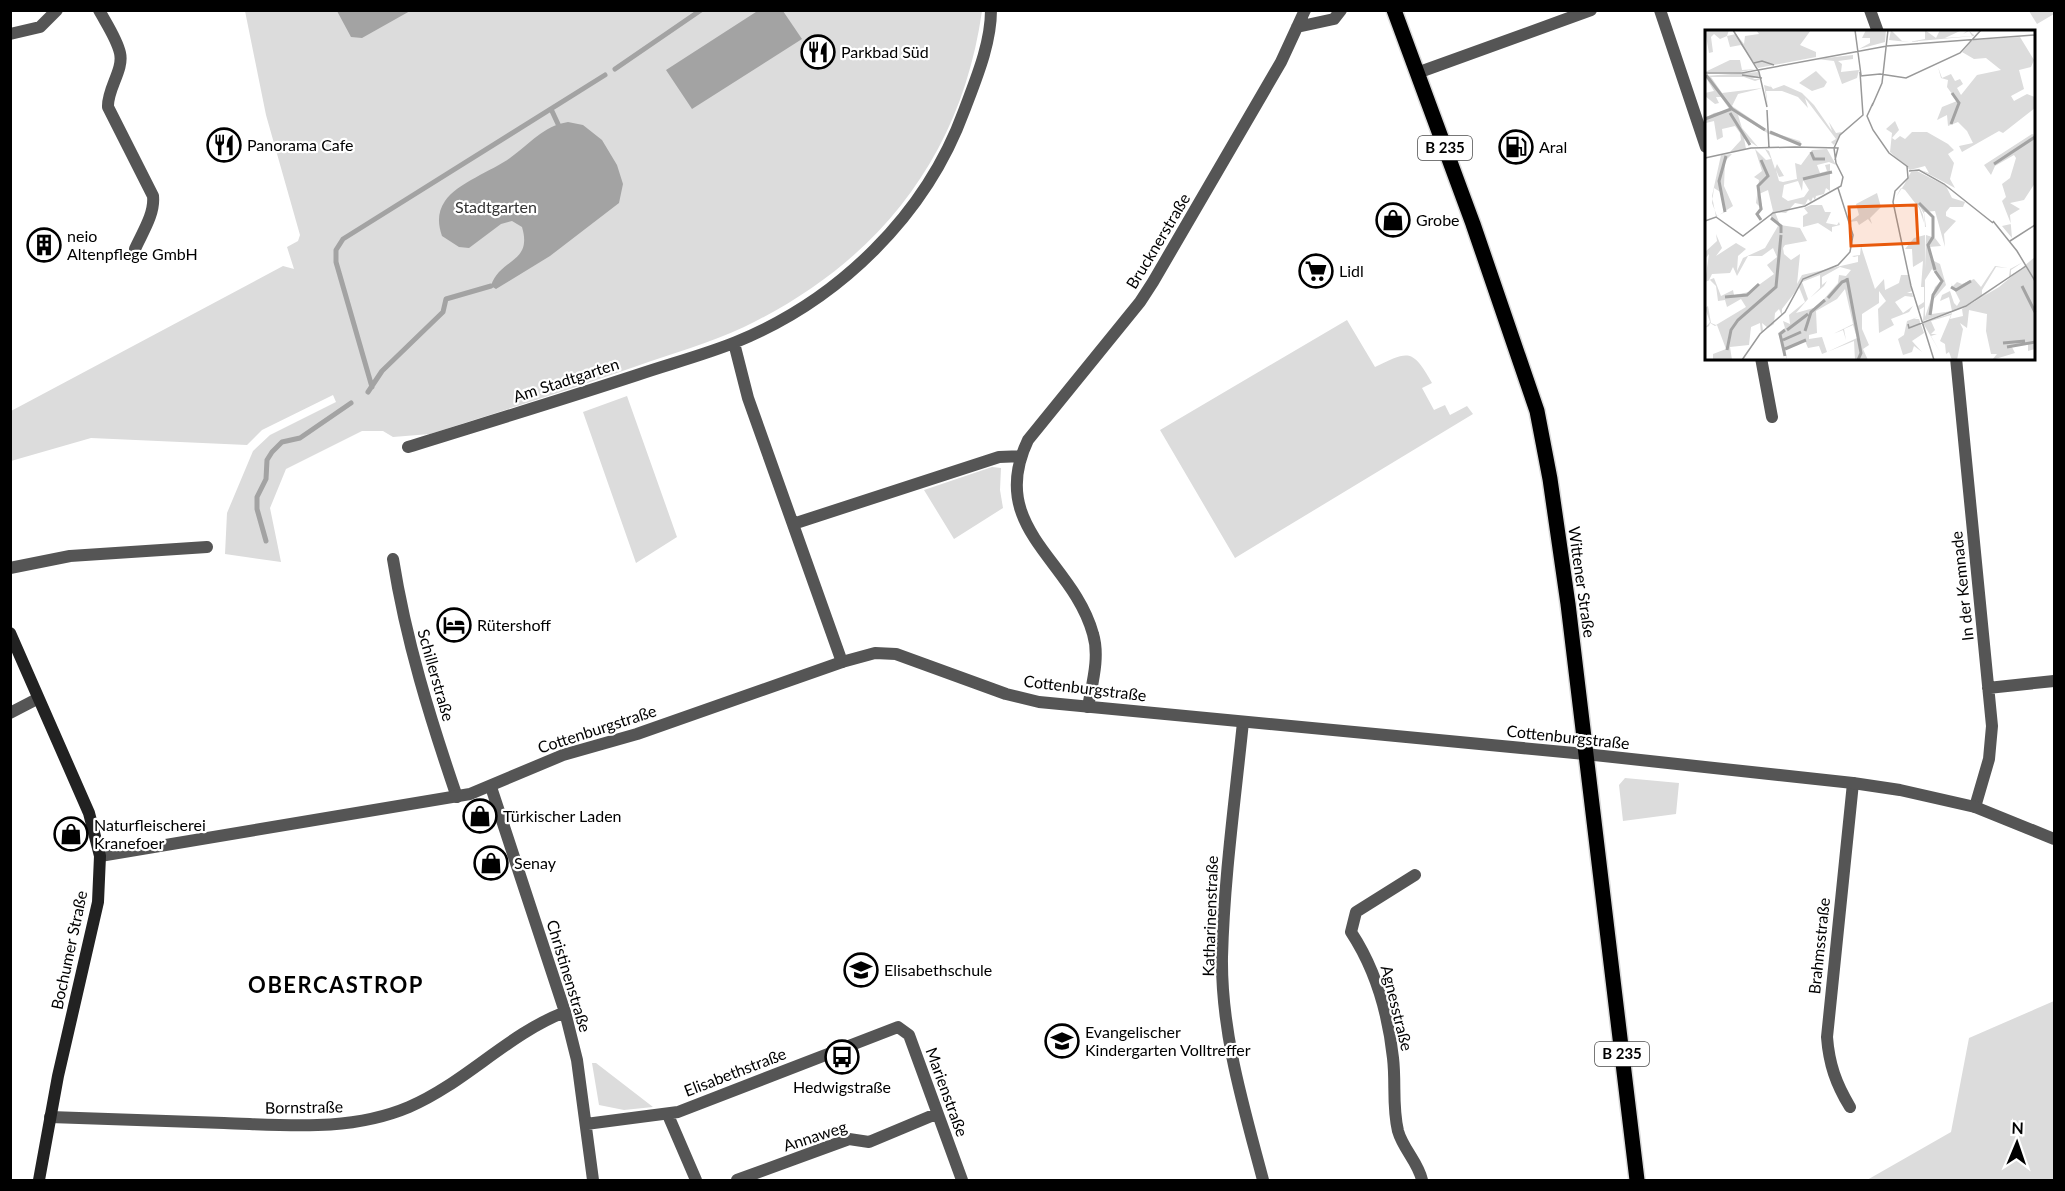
<svg xmlns="http://www.w3.org/2000/svg" width="2065" height="1191" font-family="Lato,sans-serif">
<style>
.green{fill:#dcdcdc}
.water{fill:#a3a3a3}
.lines{fill:none;stroke-linecap:round;stroke-linejoin:round}
.stream{stroke:#a3a3a3;stroke-width:5}
.primary-casing{stroke:#dbdbdb;stroke-width:18}
.minor{stroke:#555;stroke-width:12}
.tertiary{stroke:#555;stroke-width:12}
.secondary{stroke:#222;stroke-width:12}
.primary{stroke:#000;stroke-width:15}
.labels{text-anchor:middle;stroke-width:4.5;stroke-linejoin:round;paint-order:stroke}
.shield{fill:#fff;stroke:#4c4c4c;stroke-width:1.5}
.shield-label{font-size:15px;font-weight:bold;fill:#000}
.poi-label{font-size:16px;fill:#000;stroke:#fff;text-anchor:start}
.park-label{font-size:16px;fill:#333;stroke:#fff}
.street-label{font-size:16px;fill:#000;stroke:#fff}
.district-label{font-size:22px;font-weight:bold;letter-spacing:1.5px;fill:#000;stroke:#fff}
.inset-river{fill:none;stroke:#a3a3a3;stroke-width:3}
.inset-road{fill:none;stroke:#999;stroke-width:1.5}
.view{fill:#e8590c;fill-opacity:0.15;stroke:#e8590c;stroke-width:3}
.inset-edge{fill:none;stroke:#000;stroke-width:3}
</style>
<rect width="100%" height="100%" fill="#fff"/>
<path class="green" d="M245,11H982C961,158 877,263 744,327C710,343 673,353 637,366C569,390 499,412 430,434L393,437L383,431H362L286,469L270,508L281,562L225,554L227,513L253,451L270,435L336,402L333,395L262,430L247,445L91,438L11,461V411L283,266L294,269L287,247L298,241L300,235L266,115Z
M2029,11H2054V14L2037,24Z
M1347,320L1375,367C1409,351 1412,348 1432,383L1422,388L1434,410L1445,405L1450,415L1467,406L1473,414L1235,558L1160,430Z
M627,396L677,537L636,563L583,412Z
M992,467L1001,468L1000,490L1003,508L954,539L924,490Z
M1625,778L1679,783L1676,814L1623,821L1619,785Z
M2054,1001V1180H1867L1951,1132L1969,1038Z
M592,1063H596L653,1107L624,1110L599,1105Z"/>
<path class="water" d="M759,10L783,11L802,39L692,109L666,70Z
M337,11H410L362,38L351,37Z
M568,122L583,125L602,140L617,165L623,184L619,203L550,256L496,289L491,286C499,258 533,264 522,227L512,221L501,224L469,248L459,247L442,236C438,224 437,213 445,201C457,183 492,171 510,158C530,144 543,126 568,122Z"/>
<g class="lines">
<path class="stream" d="M615,69L701,10
M551,109L558,124
M372,387L336,262V250L343,239L605,75
M368,392L382,371L443,312L446,299L491,286
M266,541L257,509V497L266,479L267,460L272,452L282,442L300,438L351,403"/>
<defs>
<path id="primary" d="M1394,10L1473,224L1537,411L1550,479L1568,604L1637,1180"/>
</defs>
<use href="#primary" class="primary-casing"/>
<path class="minor" d="M99,10C106,23 117,39 120,53C124,70 107,89 108,107L153,196C155,214 142,233 135,249
M1660,10L1706,147
M1870,10L1878,32
M1297,27L1334,19L1341,10
M10,34L40,27L57,10
M1417,73L1591,10
M734,343L748,398L842,662
M1761,358L1772,417
M1956,358L1992,726L1989,759L1975,807
M408,447C485,423 561,400 637,375C669,364 704,355 736,342C839,300 926,215 964,111C976,79 991,44 991,10
M793,524L999,457L1021,456
M393,559C406,641 430,718 457,797
M10,568L70,556L207,547
M1988,688L2054,681
M1088,707C1092,684 1100,657 1093,634C1073,560 986,528 1028,440L1140,302L1153,282L1281,62L1305,10
M10,713L37,699
M1243,722C1235,800 1224,879 1222,957C1221,1033 1244,1108 1263,1180
M491,787L565,1012L577,1060L593,1180
M1415,875L1356,912L1351,932C1376,970 1388,1012 1393,1058C1396,1083 1392,1106 1398,1131C1403,1149 1418,1162 1422,1180
M1850,1107C1836,1084 1829,1064 1827,1037L1853,783
M668,1115L696,1180
M50,1117C108,1119 166,1121 224,1123C287,1125 350,1132 409,1107C465,1083 508,1034 565,1012
M586,1124L678,1112L898,1027L909,1035L962,1180
M737,1180L849,1139L869,1142L936,1114"/>
<path class="tertiary" d="M100,856L470,794L563,755L637,734L842,662L875,653L896,654L1006,694L1039,702L1585,754L1853,783L1900,790L1975,807L2054,839"/>
<path class="secondary" d="M10,633L89,813L100,856L98,902L58,1076L39,1180"/>
<use href="#primary" class="primary"/>
</g>
<defs>
<symbol id="restaurant-ring" viewBox="-11 -11 22 22"><circle r="9.5" fill="#fff" stroke="#000" stroke-width="1.5"/><path d="M-5-6h1v4h1v-4h1v4h1v-4h1v5L-1.5 .5V6h-2V.5L-5-1ZM5-6V6H3V1.5H1.5Q1.5-4 5-6Z" fill="#000"/></symbol>
<symbol id="fuel-ring" viewBox="-11 -11 22 22"><circle r="9.5" fill="#fff" stroke="#000" stroke-width="1.5"/><path d="M-5.5-6h7V0h2V4h1.3V-2.5L3-4.5l.8-.8L6-3V5H2.5V1h-1V6h-7ZM-4.2-4.7v3.2H.2V-4.7Z" fill="#000"/></symbol>
<symbol id="shop-ring" viewBox="-11 -11 22 22"><circle r="9.5" fill="#fff" stroke="#000" stroke-width="1.5"/><path d="M-5-2.5h2.3a2.7 3.5 0 0 1 5.4 0H5L5.5 6h-11ZM-1.5-2.5h3a1.5 2.3 0 0 0-3 0Z" fill="#000"/></symbol>
<symbol id="building-ring" viewBox="-11 -11 22 22"><circle r="9.5" fill="#fff" stroke="#000" stroke-width="1.5"/><path d="M-4-6H4V6H1V3H-1V6H-4ZM-2.5-4.3h1.7v1.8h-1.7ZM.8-4.3h1.7v1.8H.8ZM-2.5-1h1.7V.8h-1.7ZM.8-1h1.7V.8H.8Z" fill="#000"/></symbol>
<symbol id="supermarket-ring" viewBox="-11 -11 22 22"><circle r="9.5" fill="#fff" stroke="#000" stroke-width="1.5"/><path d="M-6-5.5h2.5l.6 2H6L4.5 2H-2.5L-4.4-4H-6ZM-1.5 3.2a1.3 1.3 0 1 0 .1 0ZM3 3.2a1.3 1.3 0 1 0 .1 0Z" fill="#000"/></symbol>
<symbol id="hotel-ring" viewBox="-11 -11 22 22"><circle r="9.5" fill="#fff" stroke="#000" stroke-width="1.5"/><path d="M-6-4.5h1.5V1H6V5H4.5V3h-9V5H-6ZM-4 0a1.8 1.8 0 1 1 3.6 0ZM.5 0V-2.5h3Q6-2.5 6 0Z" fill="#000"/></symbol>
<symbol id="school-ring" viewBox="-11 -11 22 22"><circle r="9.5" fill="#fff" stroke="#000" stroke-width="1.5"/><path d="M0-5L7-2L0 1L-7-2ZM-4 1L0 2.5L4 1V4Q0 6-4 4Z" fill="#000"/></symbol>
<symbol id="bus-ring" viewBox="-11 -11 22 22"><circle r="9.5" fill="#fff" stroke="#000" stroke-width="1.5"/><path d="M-5-6H5V4H4V6H2V4H-2V6H-4V4H-5ZM-3.5-4V0h7V-4ZM-3.5 1.2v1.5H-2V1.2ZM2 1.2v1.5H3.5V1.2Z" fill="#000"/></symbol>
</defs>
<g fill-rule="evenodd">
<use href="#restaurant-ring" x="799" y="33" width="38" height="38"/>
<use href="#restaurant-ring" x="205" y="126" width="38" height="38"/>
<use href="#fuel-ring" x="1497" y="128" width="38" height="38"/>
<use href="#shop-ring" x="1374" y="201" width="38" height="38"/>
<use href="#building-ring" x="25" y="226" width="38" height="38"/>
<use href="#supermarket-ring" x="1297" y="252" width="38" height="38"/>
<use href="#hotel-ring" x="435" y="606" width="38" height="38"/>
<use href="#shop-ring" x="461" y="797" width="38" height="38"/>
<use href="#shop-ring" x="52" y="815" width="38" height="38"/>
<use href="#shop-ring" x="472" y="844" width="38" height="38"/>
<use href="#school-ring" x="842" y="951" width="38" height="38"/>
<use href="#school-ring" x="1043" y="1022" width="38" height="38"/>
<use href="#bus-ring" x="823" y="1038" width="38" height="38"/>
</g>
<g class="labels">
<g class="shield">
<rect x="1418" y="136" width="54" height="24" rx="4.5"/>
<rect x="1595" y="1042" width="54" height="24" rx="4.5"/>
</g>
<g class="shield-label">
<text x="1445" y="153">B 235</text>
<text x="1622" y="1059">B 235</text>
</g>
<g class="poi-label">
<text x="841" y="58">Parkbad Süd</text>
<text x="247" y="151">Panorama Cafe</text>
<text x="1539" y="153">Aral</text>
<text x="1416" y="226">Grobe</text>
<text x="67" y="242">neio<tspan x="67" dy="18">Altenpflege GmbH</tspan></text>
<text x="1339" y="277">Lidl</text>
<text x="477" y="631">Rütershoff</text>
<text x="503" y="822">Türkischer Laden</text>
<text x="94" y="831">Naturfleischerei<tspan x="94" dy="18">Kranefoer</tspan></text>
<text x="514" y="869">Senay</text>
<text x="884" y="976">Elisabethschule</text>
<text x="1085" y="1038">Evangelischer<tspan x="1085" dy="18">Kindergarten Volltreffer</tspan></text>
<text x="842" y="1093" text-anchor="middle">Hedwigstraße</text>
</g>
<g class="park-label">
<text x="496" y="213">Stadtgarten</text>
</g>
<g class="street-label">
<text transform="translate(1158 241) rotate(-59)" y="6">Brucknerstraße</text>
<text transform="translate(566 380) rotate(-18)" y="6">Am Stadtgarten</text>
<text transform="translate(1582 582) rotate(82)" y="6">Wittener Straße</text>
<text transform="translate(1962 586) rotate(-96)" y="6">In der Kemnade</text>
<text transform="translate(436 675) rotate(74)" y="6">Schillerstraße</text>
<text transform="translate(1085 688) rotate(7)" y="6">Cottenburgstraße</text>
<text transform="translate(597 729) rotate(-18)" y="6">Cottenburgstraße</text>
<text transform="translate(1568 737) rotate(6)" y="6">Cottenburgstraße</text>
<text transform="translate(1210 916) rotate(-88)" y="6">Katharinenstraße</text>
<text transform="translate(1819 946) rotate(-84)" y="6">Brahmsstraße</text>
<text transform="translate(69 950) rotate(-78)" y="6">Bochumer Straße</text>
<text transform="translate(569 976) rotate(73)" y="6">Christinenstraße</text>
<text transform="translate(1397 1008) rotate(76)" y="6">Agnesstraße</text>
<text transform="translate(735 1072) rotate(-21)" y="6">Elisabethstraße</text>
<text transform="translate(947 1092) rotate(70)" y="6">Marienstraße</text>
<text transform="translate(304 1107) rotate(-1)" y="6">Bornstraße</text>
<text transform="translate(815 1136) rotate(-18)" y="6">Annaweg</text>
</g>
<g class="district-label">
<text x="336" y="993">OBERCASTROP</text>
</g>
</g>
<g transform="translate(1705 30)">
<rect width="330" height="330" fill="#fff"/>
<path d="M0,0H24L22,6L31,4L39,14L40,6L54,4L51,0H106L95,15L111,22V27L53,38L36,15L25,17L22,6L15,9L9,4L6,7L8,22L4,23ZM161,0H181L180,12L154,19L165,13V8H157ZM186,0L197,11L204,12L220,9V0L231,8L235,0H257L240,8L267,6L264,1L258,4L263,0L269,5V6L203,12L184,10ZM315,7L329,30L326,37L314,40L319,59L306,66L309,71L322,64L330,67V78L298,103L294,101L257,122L254,116L268,113L262,101L253,92L243,96L242,85L232,90L237,77L252,71L242,57L243,50L236,48L233,37L237,48L246,44L250,51L255,49L258,54L252,58L256,65L272,45L296,40L281,28L269,29L257,22L268,10ZM148,25V29L133,31L137,34L136,42L154,40L152,48L137,54L129,31L112,29ZM25,30H35L37,40L51,39L35,42H0ZM111,41L122,52L119,57L107,61L94,53ZM53,42L55,46L47,49H56L50,51L39,47H6L17,63L58,58L33,64L27,76L64,101L95,111L97,115L64,104L33,85L37,98L53,117L39,108L41,119L25,122L36,110L35,103L30,96L17,99L18,107L12,110L9,91L1,93L0,88L9,83L25,80L16,67H11L14,73L10,74L0,66V63L9,61L0,46ZM64,54L68,59L79,55L97,63L109,75L127,101L124,92L131,103L137,102L129,115L126,112L131,109L100,68L103,78L93,67L77,61H61L63,78L59,55L66,57ZM190,91L194,100L187,108L190,110L195,106L200,109L207,102H222L243,114L249,120L243,124L249,133L245,149L250,158L216,140L224,143L220,136L205,140L185,122L187,103L181,99ZM327,104L330,105V153L319,170L305,173L315,179L305,185L307,208L297,196L306,194L297,171L301,167L297,154L305,148L311,128L309,125L290,136L286,145L279,135ZM50,119L61,130L66,129L60,119L64,121L70,139L72,134L79,146L74,147L71,140L74,151L78,152L92,149L90,133L96,135L107,120L122,119L131,135L124,132L112,135L115,143L122,141L120,135L125,134V161L121,158L119,164L111,166L110,170L108,167L106,172L103,169L100,175L90,173L81,183L70,182L75,195L95,198L102,211L80,215L78,218L79,224L86,230L95,224L92,254L97,245L153,232V226L149,227L147,226L155,225L156,216L170,259L179,249L180,260L194,253L196,245H203L207,261L202,263H207L208,267L200,266L190,272L198,283L208,276L204,282L186,289L189,295L174,303L173,279L181,271L174,261V273L157,284V299L164,315L158,319L163,330H150L149,311L122,322L152,308L148,295L139,299L141,310L138,300L128,304L148,294L140,259L132,269L111,281L112,303L104,305V309L117,307L122,322L117,324L114,316L103,318L100,311L80,319L82,330L73,303L80,298L78,291L85,294L84,285L100,272L94,257L77,279V286L74,279L70,283L69,294L63,298L57,293L58,301L56,303L55,293L46,297L44,315L25,317L27,330H8V324L21,319L12,295L10,296L5,293L4,296L0,298L5,292L0,278L3,276L6,293L11,295L41,277L36,269L22,277L20,270L13,271L11,256L5,250L0,252L4,224L0,229V222L12,211L11,204L17,218L11,226L31,213L41,219L33,226L32,241L38,228L60,218L73,196L65,185L68,181L63,160L54,164L58,180L51,173L54,150L49,147L57,141ZM98,150L104,160L99,167L83,171L77,167L79,155L93,151L97,161ZM68,218L72,227L62,235L69,244L44,262L29,265L28,260L16,266L9,248L4,250L7,244L25,243L28,237L32,246L43,226H57ZM135,237L146,240L141,246L134,245L133,253L112,277L91,283L103,269L97,252L115,245V258L105,268L119,256L122,251L117,255V247ZM27,124L20,131L19,156L28,176L11,187L7,166L16,125ZM9,158L17,163L19,172L20,182L12,186L7,173ZM212,141L241,156L247,168L260,172L258,177H245L241,182V186L251,191L239,204L240,217L230,181L219,182L221,197H220L219,184L213,173L218,185L219,193L214,178L200,160L196,158L191,167L199,155L211,170L199,155L206,142ZM172,163L176,177L165,188L167,194L163,189L154,195L152,191L144,192L154,185L151,174ZM106,175H117L120,182H126L121,193L132,195L134,192L135,195L127,197V202L113,193L98,197V186L103,183L99,178ZM220,205V239L221,205L230,208L236,216L224,217L225,229L235,234L241,255L228,270L227,284L247,281L244,267L235,271L237,265L245,261L249,273L252,276L255,271L246,253L248,256L252,252L257,254L269,249L276,257L290,236L303,238L291,237L277,260V266L304,247L305,239L307,238L318,232L306,240V245L320,236L276,268L251,280L218,291L219,277L214,280L213,276L219,272V257H216L218,231L208,237L207,219H200L209,208ZM227,239L237,250L230,257L220,287V250ZM330,227V319L323,321V314L307,317L310,323L287,330L292,324H286L281,301L282,284L264,280L262,298L255,293L258,299L252,330H247L244,322L241,324L240,314L235,311L246,285L226,291L230,300L226,304H232L226,306L235,322L218,293L247,283L245,289L258,286L257,279L294,257ZM213,287L209,289H214L219,303L207,311L217,322L209,316L207,322L198,325L193,309L199,305L202,291Z" fill="#dcdcdc" fill-rule="evenodd"/>
<path class="inset-river" d="M1,45L27,79L60,100M25,83L45,115M0,89L26,79M246,94L254,73L247,63M65,102L96,115M106,122L109,129H120M289,134L330,107M98,149L127,142M214,173L228,187V207L223,215L230,240M20,182L14,151L21,126M66,188L76,196V203M56,190L52,184L56,179L53,156L63,146L56,130M142,248L156,323L153,330M317,256L330,282M246,257L251,260L266,251M20,267L42,265L54,254M123,268L137,252L142,250M225,285L228,265L237,251L230,241M80,300L75,304L80,326M82,300L103,284M100,301L106,282L120,270M78,310L96,302M298,313L320,311M302,317L330,312M80,319L101,310M22,320L26,300L33,290L71,257L76,205"/>
<path class="inset-road" d="M28,0L54,42L62,77M150,0L156,45M49,33L57,31L69,35M0,43H37L182,16L330,5M37,45L57,48M155,46L175,44L201,48L255,23L276,0M168,73L162,86L168,100L184,123L203,137M167,76L177,53L183,0M62,80L64,118M0,128L46,118L90,117L133,118L130,130M202,136L203,148L190,161L188,172L206,256L229,330M204,141L214,140L239,154L288,193M0,191L11,187L38,206L68,183L100,176L136,156L138,147L131,133L129,118L135,105L158,85L155,42M288,191L312,221L330,251M305,211L330,195M203,294L204,298L261,276L321,236M37,330L55,304L80,282L98,249L133,235L145,222L148,205L133,158"/>
<path class="view" d="M211,175L213,213L146,216L144,177Z"/>
<rect width="330" height="330" class="inset-edge"/>
</g>
<rect width="2065" height="1191" fill="none" stroke="#000000" stroke-width="24"/>
<g transform="translate(2017 1143) rotate(2)" stroke="#ffffff" stroke-width="4.5" paint-order="stroke">
<path d="M0-4.5L10 22L0 15L-10 22Z" fill="#000000"/>
<text y="-9" font-size="16" font-weight="bold" text-anchor="middle" fill="#000000">N</text>
</g>
</svg>
